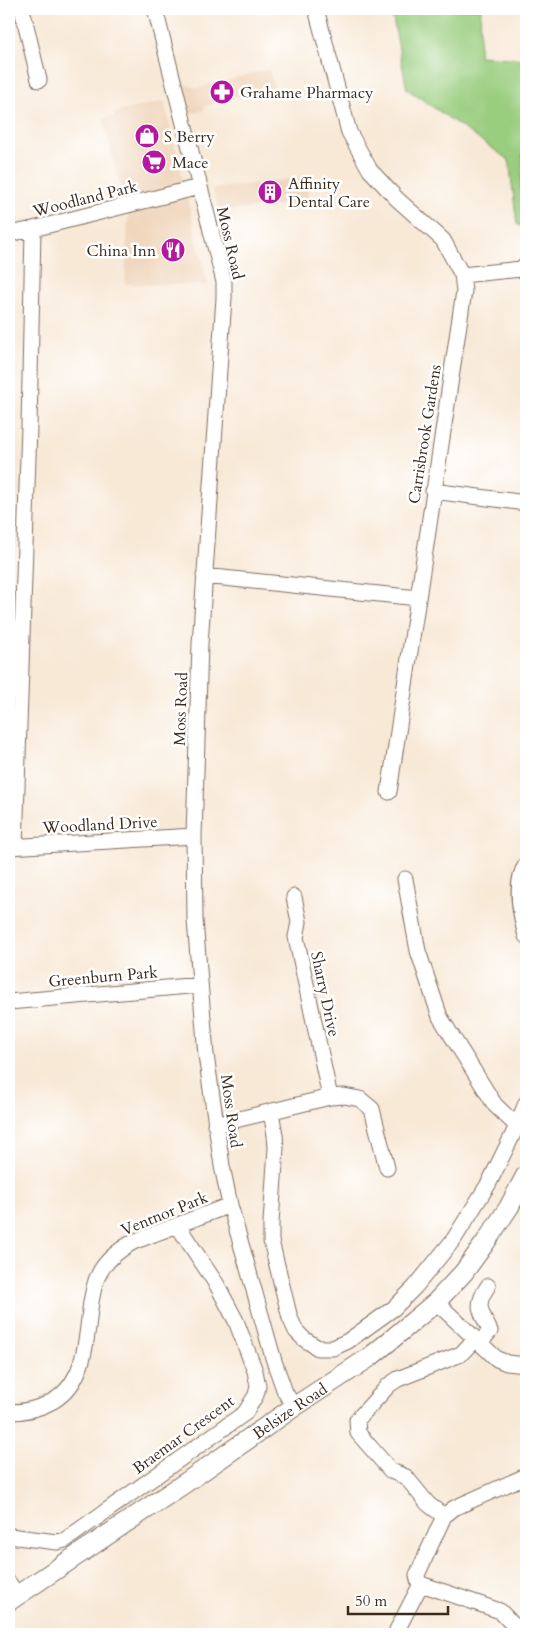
<svg xmlns="http://www.w3.org/2000/svg" width="535" height="1643" font-family="Cardo,serif">
<style>
.built{fill:#f0d6bc}
.green{fill:#9ace7f;stroke:#6a7c4e}
.lines{fill:none;stroke-linecap:round;stroke-linejoin:round}
.minor-casing{stroke:#7d6d5f;stroke-width:17}
.tertiary-casing{stroke:#7d6d5f;stroke-width:21}
.minor{stroke:#fff;stroke-width:15}
.tertiary{stroke:#fff;stroke-width:19}
.labels{text-anchor:middle;stroke-width:5;stroke-linejoin:round;paint-order:stroke}
.poi-label{font-size:16px;fill:#3b2a1e;stroke:#fff;text-anchor:start}
.street-label{font-size:16px;fill:#3b2a1e;stroke:#fff}
</style>
<rect width="100%" height="100%" fill="#fff"/>
<filter id="ink" filterUnits="userSpaceOnUse"><feTurbulence type="fractalNoise" baseFrequency=".02" numOctaves="2"/><feDisplacementMap in="SourceGraphic" scale="10" xChannelSelector="R" yChannelSelector="G"/><feConvolveMatrix kernelMatrix="1 2 1 2 8 2 1 2 1" color-interpolation-filters="sRGB"/></filter>
<filter id="wash" filterUnits="userSpaceOnUse"><feTurbulence type="fractalNoise" baseFrequency=".0096" numOctaves="4" result="noise"/><feDisplacementMap in="SourceGraphic" scale="20" xChannelSelector="R" yChannelSelector="G"/><feGaussianBlur stdDeviation="1.12" result="paint"/><feColorMatrix in="noise" values="0 0 0 0 0 0 0 0 0 0 0 0 0 0 0 0 0 1.4 0 .05"/><feComposite in="paint" operator="in"/></filter>
<g filter="url(#wash)">
<rect width="100%" height="100%" fill="#f8e9d7"/>
<path class="built" d="M269,69L274,87L205,106L204,110L190,114L183,84L198,88Z
M164,101L208,285L125,284L128,215L103,118L114,116L113,113Z
M305,177L310,201L219,212L213,189Z"/>
<path class="green" d="M391,9H481L479,56L526,59V99L521,186L523,227L517,224L509,160L407,89Z"/>
</g>
<g filter="url(#ink)">
<g class="lines">
<defs>
<path id="minor" d="M22,9L39,80
M155,9L224,282V298L200,644L194,836L195,920L206,1055L222,1166L230,1205L274,1361L285,1392L294,1407
M316,9L349,132L370,170L397,199L443,240L462,275L464,291L389,792
M9,234L33,229L199,187
M462,275L521,269L526,264
M433,491L526,503
M204,576L418,598
M15,846L29,427L33,229
M9,847L194,836
M526,865C513,882 521,917 526,936
M405,879L418,951L440,1017L495,1105L517,1126
M294,897L299,922L296,937L330,1097
M9,1002L200,985
M271,1112L275,1135L276,1148L271,1223V1241L290,1318L296,1331L304,1339L318,1348H333L348,1341L394,1308L415,1287L454,1239L489,1183L517,1126L526,1103
M215,1125L330,1097L344,1096L360,1099L372,1109L387,1168
M436,1302L497,1359L507,1363L526,1365
M480,1343L490,1331C481,1311 474,1306 488,1286
M9,1412C25,1412 39,1409 53,1401C87,1381 86,1337 91,1302C93,1293 94,1283 98,1276C105,1260 119,1250 133,1242L230,1205
M444,1516L428,1504L406,1477L391,1471L358,1433L357,1420L389,1385L398,1379L461,1354L475,1339
M9,1536L57,1542L65,1540L245,1413L256,1395L258,1386L255,1371L236,1321L217,1285L178,1226
M9,1583L18,1596
M397,1630L421,1584
M522,1634L500,1611L421,1584L418,1580L417,1575L444,1516L454,1508L526,1476"/>
<g id="tertiary">
<path id="s1" d="M9,1601L188,1481L294,1407L370,1357L392,1339L436,1302L464,1272L485,1243L509,1207L526,1175"/>
</g>
</defs>
<use href="#minor" class="minor-casing"/>
<use href="#tertiary" class="tertiary-casing"/>
<use href="#minor" class="minor"/>
<use href="#tertiary" class="tertiary"/>
</g>
</g>
<defs>
<symbol id="pharmacy-disc" viewBox="-11 -11 22 22"><circle r="9.5" fill="#b5179e" stroke="#fff"/><path d="M-2-6h4v4h4v4h-4v4h-4v-4h-4v-4h4Z" fill="#fff"/></symbol>
<symbol id="shop-disc" viewBox="-11 -11 22 22"><circle r="9.5" fill="#b5179e" stroke="#fff"/><path d="M-5-2.5h2.3a2.7 3.5 0 0 1 5.4 0H5L5.5 6h-11ZM-1.5-2.5h3a1.5 2.3 0 0 0-3 0Z" fill="#fff"/></symbol>
<symbol id="supermarket-disc" viewBox="-11 -11 22 22"><circle r="9.5" fill="#b5179e" stroke="#fff"/><path d="M-6-5.5h2.5l.6 2H6L4.5 2H-2.5L-4.4-4H-6ZM-1.5 3.2a1.3 1.3 0 1 0 .1 0ZM3 3.2a1.3 1.3 0 1 0 .1 0Z" fill="#fff"/></symbol>
<symbol id="building-disc" viewBox="-11 -11 22 22"><circle r="9.5" fill="#b5179e" stroke="#fff"/><path d="M-4-6H4V6H1V3H-1V6H-4ZM-2.5-4.3h1.7v1.8h-1.7ZM.8-4.3h1.7v1.8H.8ZM-2.5-1h1.7V.8h-1.7ZM.8-1h1.7V.8H.8Z" fill="#fff"/></symbol>
<symbol id="restaurant-disc" viewBox="-11 -11 22 22"><circle r="9.5" fill="#b5179e" stroke="#fff"/><path d="M-5-6h1v4h1v-4h1v4h1v-4h1v5L-1.5 .5V6h-2V.5L-5-1ZM5-6V6H3V1.5H1.5Q1.5-4 5-6Z" fill="#fff"/></symbol>
</defs>
<g fill-rule="evenodd">
<use href="#pharmacy-disc" x="208" y="78" width="28" height="28"/>
<use href="#shop-disc" x="133" y="122" width="28" height="28"/>
<use href="#supermarket-disc" x="140" y="148" width="28" height="28"/>
<use href="#building-disc" x="256" y="178" width="28" height="28"/>
<use href="#restaurant-disc" x="159" y="236" width="28" height="28"/>
</g>
<g class="labels">
<g class="poi-label">
<text x="240" y="98">Grahame Pharmacy</text>
<text x="164" y="142">S Berry</text>
<text x="172" y="168">Mace</text>
<text x="288" y="189">Affinity<tspan x="288" dy="18">Dental Care</tspan></text>
<text x="156" y="256" text-anchor="end">China Inn</text>
</g>
<g class="street-label">
<text transform="translate(85 198) rotate(-14)" y="6">Woodland Park</text>
<text transform="translate(231 243) rotate(77)" y="6">Moss Road</text>
<text transform="translate(424 434) rotate(-81)" y="6">Carrisbrook Gardens</text>
<text transform="translate(180 709) rotate(-88)" y="6">Moss Road</text>
<text transform="translate(100 824) rotate(-3)" y="6">Woodland Drive</text>
<text transform="translate(103 976) rotate(-5)" y="6">Greenburn Park</text>
<text transform="translate(326 994) rotate(78)" y="6">Sharry Drive</text>
<text transform="translate(232 1111) rotate(82)" y="6">Moss Road</text>
<text transform="translate(164 1213) rotate(-22)" y="6">Ventnor Park</text>
<text dy="6" stroke="none"><textPath href="#s1" startOffset="339">Belsize Road</textPath></text>
<text transform="translate(183 1434) rotate(-36)" y="6">Braemar Crescent</text>
</g>
</g>
<rect width="535" height="1643" fill="none" stroke="#fff" stroke-width="30"/>
<path d="M348 1606v8h100v-8" fill="none" stroke="#3b2a1e" stroke-width="2.5"/>
<text x="355" y="1606" font-size="15" fill="#3b2a1e" stroke="#ffffff" stroke-width="4" paint-order="stroke">50 m</text>
</svg>
